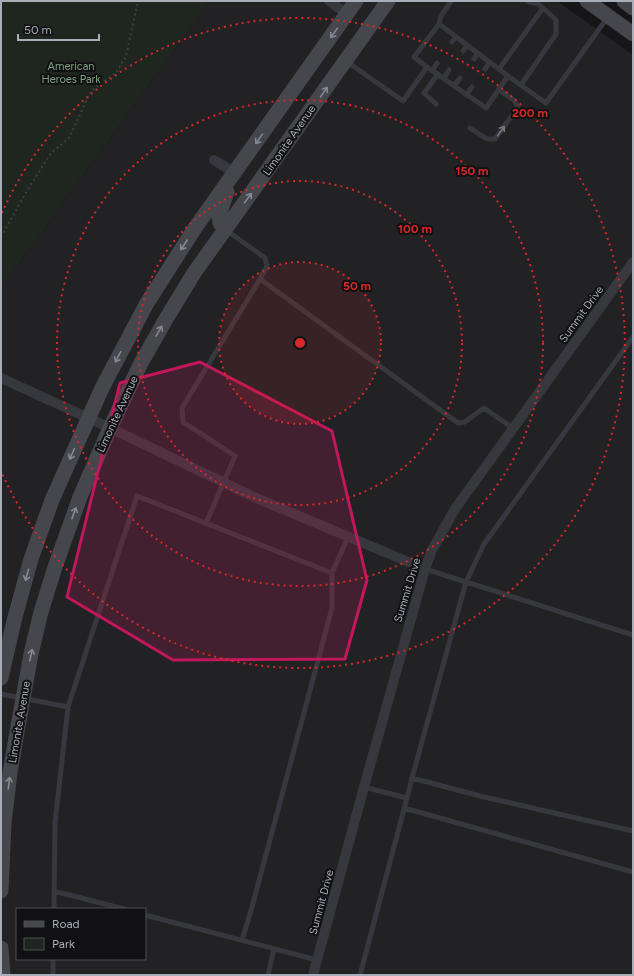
<svg xmlns="http://www.w3.org/2000/svg" width="634" height="976" font-family="Figtree,sans-serif">
<style>
.built{fill:#222225;fill-rule:evenodd}
.green{fill:#1e261f}
.lines{fill:none;stroke-linecap:round;stroke-linejoin:round}
.path{stroke:#3d3f44;stroke-width:2;stroke-dasharray:2 3;stroke-linecap:butt}
.lane{stroke:#37383d;stroke-width:5}
.street{stroke:#37383d;stroke-width:10}
.secondary{stroke:#45474d;stroke-width:15}
.oneway{stroke:#858993}
.oneway2{stroke:#757881}
.marked{fill:#c2185b;fill-opacity:0.2;stroke:#c2185b;stroke-width:3;stroke-linejoin:round}
.ring{fill:none;stroke:#d62828;stroke-width:2;stroke-dasharray:2 4}
.labels{text-anchor:middle;stroke-width:4;stroke-linejoin:round;paint-order:stroke}
.park-label{font-size:11px;fill:#7fa381;stroke:#111113}
.street-label{font-size:11px;fill:#a8adb8;stroke:#111113}
.centre{fill:#d62828;stroke:#111113;stroke-width:2}
.ring-label{font-size:12px;text-anchor:middle;font-weight:bold;fill:#d62828;stroke:#111113;stroke-width:4;stroke-linejoin:round;paint-order:stroke}
</style>
<rect width="100%" height="100%" fill="#161618"/>
<path class="built" d="M210,1H557L633,55V975H1V288ZM17,909H145V959H17Z"/>
<path class="green" d="M1,1H210L1,288Z"/>
<g class="lines">
<path class="path" d="M1,237L25,194L51,153L69,138L91,91L116,73L126,56L138,1"/>
<path class="lane" d="M527,1L538,4L543,8
M439,24L441,16L451,1
M452,42L456,37
M463,51L467,45
M474,59L478,53
M346,61L403,101L427,67L486,108L508,76L546,103L607,18
M427,67L414,57L439,24L508,76
M485,69L490,62
M499,69L543,8L556,20V34L521,85
M432,71L437,63
M444,78L449,70
M454,86L460,78
M466,95L472,87
M436,104L424,93L438,74
M470,128L487,139H495L518,107L514,100L499,90
M226,230L265,258L267,266L260,279
M206,523L235,456L183,422L182,408L260,279L458,423L465,422L470,418L484,408L513,428
M425,569L633,635
M1,694L68,707L55,823L54,909
M68,707L137,496L332,573
M412,778L480,796L633,831
M364,787L407,798L412,778L466,582L484,544L633,337
M404,808L633,872
M54,891L124,909
M145,915L317,960
M242,940L252,907L332,608V573L348,537
M53,975V959
M268,975L274,949
M360,975L407,798"/>
<path class="street" d="M329,1L347,14
M214,160L235,173
M1,378L110,428L254,497L425,569
M313,975L364,787L425,569L432,550L455,509L633,262"/>
<path class="secondary" d="M587,1L633,34
M624,1L633,8
M225,229L220,223L219,215L227,192
M1,678L14,621L31,559L52,500L102,388L147,303L195,228L356,1
M1,891L4,823L10,773L17,732L31,654L41,612L55,567L80,497L110,428L141,363L166,319L194,273L388,1
M1,948L3,975"/>
</g>
<defs><path id="oneway-shaft" d="M-6 0H5M1.5-3L5.5 0L1.5 3" fill="none" stroke-width="1.6" stroke-linecap="round" stroke-linejoin="round"/></defs>
<g class="oneway">
<use href="#oneway-shaft" transform="translate(334 33) rotate(125)"/>
<use href="#oneway-shaft" transform="translate(324 92) rotate(-55)"/>
<use href="#oneway-shaft" transform="translate(259 139) rotate(125)"/>
<use href="#oneway-shaft" transform="translate(248 198) rotate(-54)"/>
<use href="#oneway-shaft" transform="translate(184 245) rotate(123)"/>
<use href="#oneway-shaft" transform="translate(159 331) rotate(-60)"/>
<use href="#oneway-shaft" transform="translate(118 357) rotate(118)"/>
<use href="#oneway-shaft" transform="translate(72 454) rotate(114)"/>
<use href="#oneway-shaft" transform="translate(74 513) rotate(-70)"/>
<use href="#oneway-shaft" transform="translate(27 575) rotate(106)"/>
<use href="#oneway-shaft" transform="translate(31 655) rotate(-78)"/>
<use href="#oneway-shaft" transform="translate(9 783) rotate(-83)"/>
</g>
<use class="oneway2" href="#oneway-shaft" transform="translate(501 131) rotate(-54)"/>
<path class="marked" d="M200,362L332,431L367,580L345,659L173,660L67,597L120,383Z"/>
<circle cx="300" cy="343" r="81" fill="#d62828" fill-opacity=".12"/>
<g class="ring">
<circle cx="300" cy="343" r="81"/>
<circle cx="300" cy="343" r="162"/>
<circle cx="300" cy="343" r="243"/>
<path d="M2 213A325 325 0 1 1 2 473"/>
</g>
<g class="labels">
<g class="park-label">
<text x="71" y="70">American<tspan x="71" dy="13">Heroes Park</tspan></text>
</g>
<g class="street-label">
<text transform="translate(289 140) rotate(-55)" y="4">Limonite Avenue</text>
<text transform="translate(581 314) rotate(-54)" y="4">Summit Drive</text>
<text transform="translate(117 414) rotate(-65)" y="4">Limonite Avenue</text>
<text transform="translate(407 590) rotate(-73)" y="4">Summit Drive</text>
<text transform="translate(19 722) rotate(-80)" y="4">Limonite Avenue</text>
<text transform="translate(321 902) rotate(-75)" y="4">Summit Drive</text>
</g>
</g>
<circle cx="300" cy="343" r="6" class="centre"/>
<g class="ring-label">
<text x="530" y="117">200 m</text>
<text x="472" y="175">150 m</text>
<text x="415" y="233">100 m</text>
<text x="357" y="290">50 m</text>
</g>
<rect width="634" height="976" fill="none" stroke="#a8adb8" stroke-width="4"/>
<rect x="16" y="908" width="130" height="52" fill="#111113" stroke="#4d4f55"/>
<rect x="24" y="921" width="20" height="6" fill="#45474d" stroke="#4d4f55"/>
<text x="52" y="928" font-size="12" fill="#a8adb8">Road</text>
<rect x="24" y="938" width="20" height="12" fill="#1e261f" stroke="#4d4f55"/>
<text x="52" y="948" font-size="12" fill="#a8adb8">Park</text>
<path d="M18 34v6h81v-6" fill="none" stroke="#a8adb8" stroke-width="2"/>
<text x="24" y="34" font-size="12" fill="#a8adb8" stroke="#111113" stroke-width="3" paint-order="stroke">50 m</text>
</svg>
